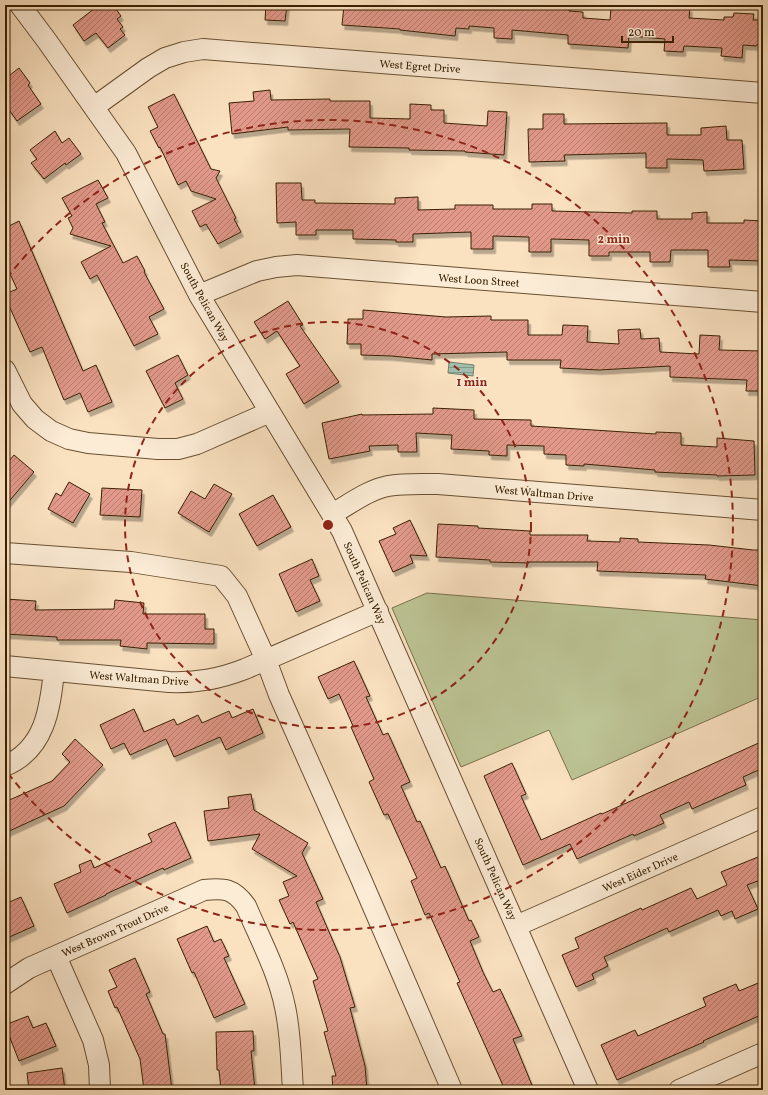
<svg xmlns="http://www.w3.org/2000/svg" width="768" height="1095" font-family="Vollkorn,serif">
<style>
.green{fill:#bcc394;stroke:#7a724b}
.water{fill:url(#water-rules);stroke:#767f69}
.building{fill:url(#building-hatch);stroke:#382002;filter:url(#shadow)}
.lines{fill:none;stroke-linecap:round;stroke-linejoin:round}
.minor-casing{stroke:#685032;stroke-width:22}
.minor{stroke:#fcecd6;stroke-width:20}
.ring{fill:none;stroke:#8f2418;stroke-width:2;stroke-dasharray:7 5}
.labels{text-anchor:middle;stroke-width:3;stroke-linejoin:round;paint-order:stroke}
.street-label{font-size:11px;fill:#382002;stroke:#fcecd6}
.centre{fill:#8f2418;stroke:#fcecd6;stroke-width:2}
.ring-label{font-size:12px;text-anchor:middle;font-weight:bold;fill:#8f2418;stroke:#fcecd6;stroke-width:3;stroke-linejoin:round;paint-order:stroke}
</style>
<defs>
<pattern id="water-rules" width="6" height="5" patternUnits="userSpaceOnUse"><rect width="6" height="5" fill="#9fbeae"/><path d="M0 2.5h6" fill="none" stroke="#839a8b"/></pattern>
<pattern id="building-hatch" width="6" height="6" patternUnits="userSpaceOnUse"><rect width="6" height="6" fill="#e2998a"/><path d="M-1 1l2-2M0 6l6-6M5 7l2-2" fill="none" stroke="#b87c6f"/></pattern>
<filter id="shadow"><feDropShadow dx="2.5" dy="4.5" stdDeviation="0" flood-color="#0004"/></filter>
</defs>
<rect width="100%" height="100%" fill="#fae1c0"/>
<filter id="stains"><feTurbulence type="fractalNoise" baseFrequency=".005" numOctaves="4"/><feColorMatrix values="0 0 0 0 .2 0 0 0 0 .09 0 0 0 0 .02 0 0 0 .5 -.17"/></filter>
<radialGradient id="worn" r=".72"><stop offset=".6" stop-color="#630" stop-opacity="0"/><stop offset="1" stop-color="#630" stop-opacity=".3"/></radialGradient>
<path class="green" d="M427,593L763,620V696L572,780L549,730L461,767L392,608Z"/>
<path class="water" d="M449,362L474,365L473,376L448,373Z"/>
<path class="building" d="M99,5H113L121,16L117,19L123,27L120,29L125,35L108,48L96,33L84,41L73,25Z
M266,5H287L285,21L265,20Z
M344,5H509L545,8V5H569V11L583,12V18L610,20L611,7L631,8V5H650L651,6L690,8L689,18L724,20V17H733L734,13L754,14L753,20H762L760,45H756V46L743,45L742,58L721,56L722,48L684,46L683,52L664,51L665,39L629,36L628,48L568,44V35L512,30V39L494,38V28L469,26V29L456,28L455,36L400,30V29L342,25Z
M19,68L30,83L28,85L41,104L17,121L5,104V79Z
M270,90L271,100L330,99V101H370V118L410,119V104L431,105V110H444V123L487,126L488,111L507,112L504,155L465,152V151L409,150V148L349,147L350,129L288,130V127L232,134L229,103L254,101L253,92Z
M174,94L211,169L220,171L216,178L236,218L234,219L241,232L218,244L206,224L200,227L192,211L216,199L191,191L186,181L178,185L160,147L159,148L150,131L158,127L148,107Z
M543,114H564V124L667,123V135H701V128L726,126L727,140H742L744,169L704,171L703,160L667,159V168H646V153L564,155L565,161L529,162L528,129H543Z
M55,131L62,143L69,138L81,154L66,165L65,163L44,179L31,163L37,159L30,150Z
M98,180L108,198L96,204L105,222L102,223L123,263L137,256L145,271L144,272L164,309L149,317L158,334L134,346L97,275L90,279L81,262L111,246L70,234L73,228L68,218L72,216L62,198Z
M276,183H301L302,200H315V203L395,204V198L418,197V210L455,209V205H493V209H532V204H552V211L632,213V211H657V219H692V213L707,212V223H744V220L763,221V261L729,260L730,267H708V250H671L670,262H650V252H609V256H589V240L551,239V252H529V237L493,236V249H471V232L413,234V242H396V240L353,239V230H316V235H296V222L277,223Z
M19,221L83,371L96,365L112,402L88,412L80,393L64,400L42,347L30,352L5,297V294L17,289L5,263V228Z
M288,301L303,325L300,326L339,382L304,404L286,374L300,366L277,331L265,339L254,322Z
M363,310L446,317L491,316V320H528V335H562L563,325L588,326L587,342L619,344L618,330L640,329L641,339L659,338L660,352L699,354L700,335L720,336L719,350L763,351V391H746L747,380L670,377V366L599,370L560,368L561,360H507V352L432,354V360L392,356L361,355V344H347L348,319H363Z
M178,355L188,375L175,383L183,399L165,408L146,371Z
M433,408L474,410V419L531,420V426L656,434V432L681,433V445L717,447V438L754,441L755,475L717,476V475L655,472V470L584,464V466L566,465V455L544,454V446L507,445V456L489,455V451L451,449L452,435L416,433L417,452H398V445L369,446L370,451L329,459L322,423L362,414V415L433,414Z
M14,455L34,472L5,506V466Z
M69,482L90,494L73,523L48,509L56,493L61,496Z
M214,484L232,494L209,532L178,513L191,491L205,499Z
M102,488L142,490L140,517L100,515Z
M273,495L291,527L257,546L239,514Z
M410,520L427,556L410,555L413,563L393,572L379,541L396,534L393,528Z
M438,524L478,526V528L530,531V535H588L587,541L620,542V538L638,539V542L709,545L753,550H763V586L705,579L706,575L597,571L598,562H529V563L490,562V560L436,557Z
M312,559L319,576L310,580L320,601L296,612L279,574Z
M5,599L36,601L35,610L114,609L115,600L144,603L143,614H205V629H214V644L147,643V649L120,646L121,640H57V637L5,634Z
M354,661L370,696L366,697L383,735L388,733L410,782L401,786L417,822L420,821L441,868L445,866L469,921L471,920L479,937L470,941L483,972L493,992L500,989L522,1036L513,1039L534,1090H505L457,983L460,982L429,913L425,915L411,881L417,878L388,814L384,815L369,782L374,779L351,727L353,726L339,694L328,699L318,677Z
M134,709L144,732L174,719L177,725L198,715L202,723L229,711L232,718L253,709L263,733L226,750L220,737L174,757L166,739L130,755L124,743L111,749L100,725Z
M75,739L103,765L64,806L5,833V802L52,781L70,762L62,754Z
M763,741V768L743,777L746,785L692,809L689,802L660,815L664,823L634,836L633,834L577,859L570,844L523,865L484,776L512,763L526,794L521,796L541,840L601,813L602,814Z
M251,794L254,810L308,843L302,853L323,899L316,902L340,957L355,1007L350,1008L365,1066L367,1090H333L332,1076H336L324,1032L328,1031L313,981L318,979L293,922L290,924L279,900L289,896L283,882L297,876L252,849L260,834L208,841L204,811L229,808L228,797Z
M175,822L191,858L164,870L163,868L106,894V895L67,913L54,884L81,872L79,865L91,860L94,868L152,842L148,834Z
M763,855V879L747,885L758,909L735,919L732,911L721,916L718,910L669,932L667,928L604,957L608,966L592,974L594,979L576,987L562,955L579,948L575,938L641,908L642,910L691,888L697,899L727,885L721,872Z
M21,897L34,926L5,939V904Z
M207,926L214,942L221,939L229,956L224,958L245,1004L214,1018L194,972L192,973L177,939Z
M135,958L150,992L146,994L163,1034H165L172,1090H144L140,1059L117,1007L115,1008L108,991L117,987L109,970Z
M763,981V1014L703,1041L704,1042L617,1080L601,1045L635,1030L638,1036L706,1006L703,998L736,984L739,991Z
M28,1016L33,1028L46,1023L56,1046L19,1061L5,1025Z
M253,1031L254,1051H251L255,1090H221L219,1070H217L216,1032Z
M62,1068L65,1090H29L27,1073Z"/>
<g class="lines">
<defs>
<path id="minor" d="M20,5L47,41L126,153L199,295L342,531L588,1090
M94,107L148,68L165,58L184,52L203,49L763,93
M199,295L257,271L276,267L297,265L763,302
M5,370L22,404L35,419L51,431L69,439L88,443L158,449H178L197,444L270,412
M332,514C350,504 368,490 388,486C404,483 421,484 438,484L763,510
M5,553L131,562L221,576L237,596L266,660L279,695L361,879L452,1090
M5,666L169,682C197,683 219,679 245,669L378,611
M5,766C45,749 50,709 54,671
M516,926L763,817
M56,956L93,1040L99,1065L100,1090
M5,984L29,968L204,890C224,888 233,888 246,906C260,939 278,972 285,1007C291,1034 291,1062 293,1090
M679,1090L763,1053"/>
</defs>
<use href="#minor" class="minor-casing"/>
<use href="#minor" class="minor"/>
</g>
<g class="ring">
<circle cx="328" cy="525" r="203"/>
<path d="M7 278A405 405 0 1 1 7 772"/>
</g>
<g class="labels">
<g class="street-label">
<text transform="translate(420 66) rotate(4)" y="4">West Egret Drive</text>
<text transform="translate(479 280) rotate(4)" y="4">West Loon Street</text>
<text transform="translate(205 302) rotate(61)" y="4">South Pelican Way</text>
<text transform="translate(544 493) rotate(5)" y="4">West Waltman Drive</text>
<text transform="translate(365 583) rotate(66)" y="4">South Pelican Way</text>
<text transform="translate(139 678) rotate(4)" y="4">West Waltman Drive</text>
<text transform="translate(640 872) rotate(-24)" y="4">West Eider Drive</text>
<text transform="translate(496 879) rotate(66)" y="4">South Pelican Way</text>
<text transform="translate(115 930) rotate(-24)" y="4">West Brown Trout Drive</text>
</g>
</g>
<circle cx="328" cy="525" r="6" class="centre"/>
<g class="ring-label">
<text x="614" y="243">2 min</text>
<text x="472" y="386">1 min</text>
</g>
<rect width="768" height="1095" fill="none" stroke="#fae1c0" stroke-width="20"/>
<rect x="6" y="6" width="756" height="1083" fill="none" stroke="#382002" stroke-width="2"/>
<rect x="10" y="10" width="748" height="1075" fill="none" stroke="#382002"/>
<path d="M622 36v6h51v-6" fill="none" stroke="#382002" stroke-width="2"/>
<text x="628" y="36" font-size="12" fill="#382002" stroke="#fcecd6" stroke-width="3" paint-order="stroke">20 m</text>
<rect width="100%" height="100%" filter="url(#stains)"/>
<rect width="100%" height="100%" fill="url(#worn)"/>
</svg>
